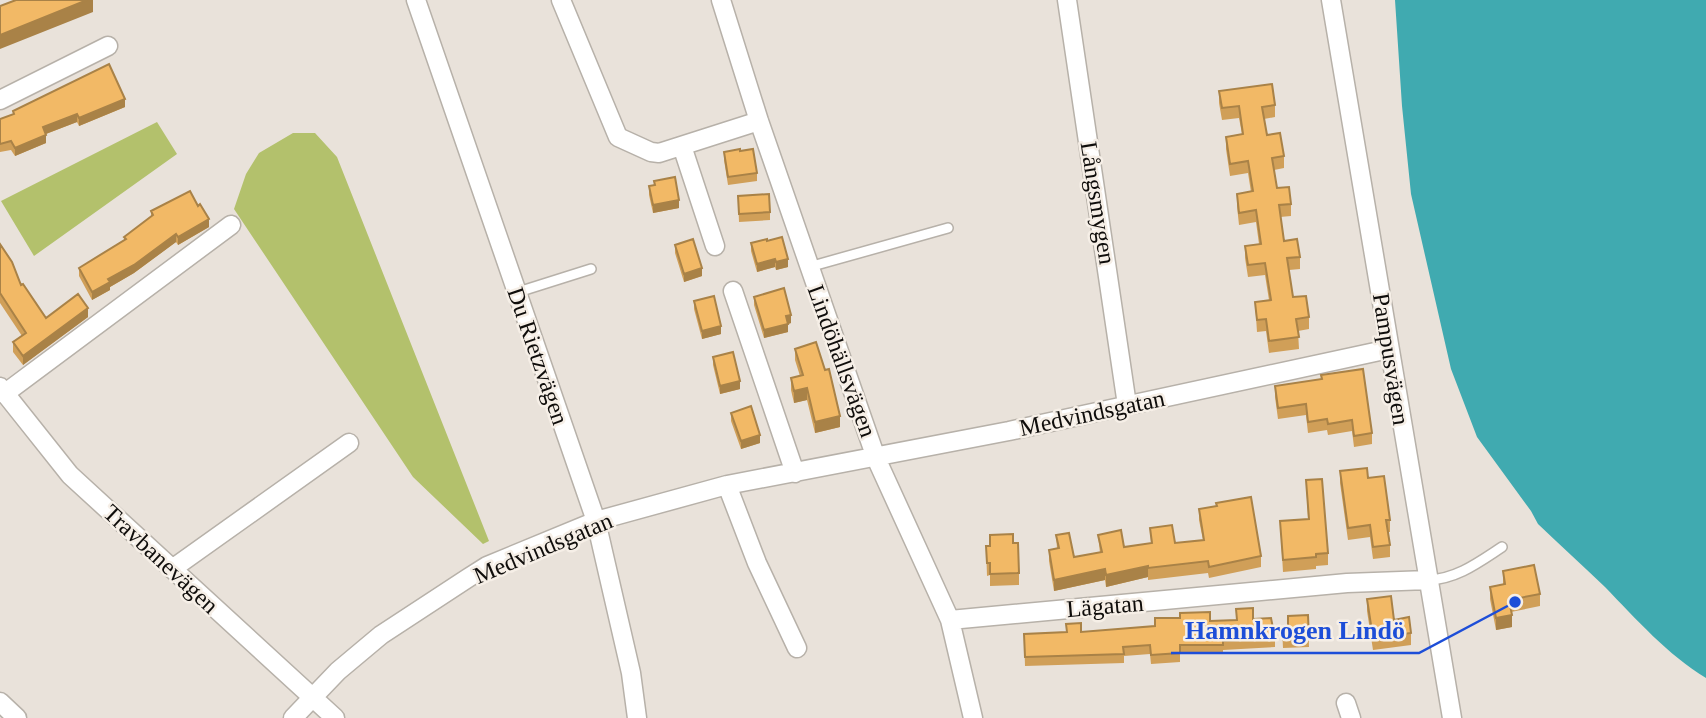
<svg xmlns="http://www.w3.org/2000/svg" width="1706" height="718" font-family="'Times New Roman',serif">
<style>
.green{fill:#b3c16c}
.water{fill:#40aab0}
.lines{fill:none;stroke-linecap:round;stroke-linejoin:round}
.lane-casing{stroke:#b7b1a9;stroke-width:12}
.street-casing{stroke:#b7b1a9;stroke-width:21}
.lane{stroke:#fff;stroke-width:9}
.street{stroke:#fff;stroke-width:18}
.wall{fill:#d09f58}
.shaded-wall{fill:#a98247}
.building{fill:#f2b966;stroke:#a98247;stroke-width:2}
.labels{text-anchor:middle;stroke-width:5;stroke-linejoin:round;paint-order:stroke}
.street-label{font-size:24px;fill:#0f0d0b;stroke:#f6efe7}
.leader{fill:none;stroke:#1d4ed8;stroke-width:2.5}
.callout-dot{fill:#1d4ed8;stroke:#f6efe7;stroke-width:2.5}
.callout-label{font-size:26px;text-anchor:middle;font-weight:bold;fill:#1d4ed8;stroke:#f6efe7;stroke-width:5;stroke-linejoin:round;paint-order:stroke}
</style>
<rect width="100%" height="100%" fill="#e9e2da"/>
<path class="green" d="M157,122L177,154L34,256L1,201Z
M293,133H315L337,157L489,541L483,544L413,477L234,209L246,174L259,153Z"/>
<path class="water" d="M1395,0H1706V678C1668,655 1636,619 1605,587C1583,566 1560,545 1538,524L1531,511L1477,437L1451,369L1411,194L1402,106Z"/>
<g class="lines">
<defs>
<path id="lane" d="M809,267L948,228
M515,293L591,269
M1428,580C1457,579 1479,562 1502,547"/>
<path id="street" d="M416,0L596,521L631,673L637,718
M561,0L618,137L651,152L659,153L759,121
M721,0L759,121L876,458L950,620L973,718
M1067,0L1127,405
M1331,0L1452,718
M0,100L108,46
M682,146L715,246
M733,291L795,473
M0,387L70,475L335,718
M4,394L231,225
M727,485L757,563L797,648
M172,569L349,443
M950,620L1347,583L1428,580
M0,702L17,718
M1346,703L1351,718
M293,718L338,671L381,635L468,578L487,566L596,521L727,485L1009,431L1389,349"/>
</defs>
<use href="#lane" class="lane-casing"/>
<use href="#street" class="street-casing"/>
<use href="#lane" class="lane"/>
<use href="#street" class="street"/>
</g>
<path class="wall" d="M1219,91L1275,105V117L1264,119L1267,135L1284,156V168L1274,170L1277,188L1291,204V216L1280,217L1284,241L1300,257V269L1289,270L1293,297L1309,317V329L1298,331L1299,349L1269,353L1266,331L1257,332L1255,302L1269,300L1265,275L1248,277L1245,258V246L1259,244L1256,222L1239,225L1237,206V194L1251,192L1248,173L1230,176L1226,149V137L1242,134L1239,118L1222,120L1219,103Z
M125,107L79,126L77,122L46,134V143L15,156L11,150L0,152V119L13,115V111Z
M740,151L757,173V181L728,185L724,160V152Z
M654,181L679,208L653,213L649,195V186L654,185Z
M738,196L770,212V220L739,222Z
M151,211L209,227L178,245L176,242L134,273L110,287V290L92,300L79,276V268L124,240V237L151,216Z
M767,241L788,267L776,270L775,267L757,272L751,251V243Z
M0,244L21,285L46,318L88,317L23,365L13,352V342L22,336L0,303Z
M675,245L702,276L684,282L675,253Z
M754,297L791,323L788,324V332L764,338L754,305Z
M694,301L721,334L702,339L694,309Z
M795,349L840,427L815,433L807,400L794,403L791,390V378L800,376L795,360Z
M713,357L740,389L720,394L713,365Z
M1321,375L1372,433V444L1354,447L1352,431L1328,435L1327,430L1308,433L1306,415L1278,419L1275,397V386L1321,379Z
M731,413L760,443L741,449L731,421Z
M1340,471L1390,520V532H1388L1390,545V557L1373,559L1370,537L1348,540L1340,483Z
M1306,480L1328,553V565L1316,566V569L1283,572L1280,521L1308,519Z
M1199,509L1261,556V567L1209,578L1208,573L1148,580V577L1106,587L1105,580L1054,591L1049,561V550L1057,548L1056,535L1074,557L1100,553L1098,535L1124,547L1151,543L1150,528L1175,543L1203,540L1199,520Z
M1013,543L1019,573V585L990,586V575L987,576L986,546Z
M1503,571L1540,594V606L1511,612L1512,627L1496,630L1490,599V587L1503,584Z
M1367,599L1411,633V645L1373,650L1367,611Z
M1308,615L1309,647L1283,648L1282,628L1288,627V616Z
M1253,619L1275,638V647L1223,650V654H1180V662L1151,664L1150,654L1124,656V663L1025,666L1024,634L1081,632L1210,621Z"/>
<path class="shaded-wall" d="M87,0H93V12L0,49V35Z
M125,99V107L79,126V118Z
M77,114V122L43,135V127Z
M46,135V143L15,156V148Z
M679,200V208L653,213V205Z
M209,219V227L178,245V237Z
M176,234V242L134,273L110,287V290L92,300V292L108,279Z
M775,259V267L757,272V264Z
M788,259V267L776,270V262Z
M702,268V276L684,282V274Z
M88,308V317L23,365V356Z
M791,315V323L788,324V332L764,338V330L786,316Z
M721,326V334L702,339V331Z
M740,381V389L720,394V386Z
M807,388V400L794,403V391Z
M840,416V427L815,433V422Z
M760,435V443L741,449V441Z
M1148,566V577L1106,587V575Z
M1105,569V580L1054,591V580Z
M1512,615V627L1496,630V618Z"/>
<path class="building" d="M16,0H87L0,35V6Z
M109,64L125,99L79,118L77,114L43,127L46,135L15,148L11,141L0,144V119L14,114L13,111Z
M1272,84L1275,105L1262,107L1267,135L1280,133L1284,156L1272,158L1277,188L1289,187L1291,204L1279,205L1284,241L1297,239L1300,257L1287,258L1293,297L1306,296L1309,317L1296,319L1299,337L1269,341L1266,319L1257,320L1255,302L1271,300L1265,263L1248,265L1245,246L1261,244L1256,210L1239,213L1237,194L1253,191L1248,161L1230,164L1226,137L1243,134L1239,106L1222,108L1219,91Z
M740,149V151L753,149L757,173L728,177L724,152Z
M675,177L679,200L653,205L649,186L655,185L654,181Z
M190,191L198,206L200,204L209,219L178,237L176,234L134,265L108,279L110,282L92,292L79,268L126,239L124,237L153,215L151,211Z
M769,194L770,212L739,214L738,196Z
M782,237L788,259L776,262L775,259L757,264L751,243L767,239V241Z
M693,239L702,268L684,274L675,245Z
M0,244L12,262L21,285L23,284L46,318L78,294L88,308L23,356L13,342L26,333L0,293Z
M784,288L791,315L786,316L788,324L764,330L754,297Z
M714,296L721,326L702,331L694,301Z
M816,342L825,370L829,369L840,416L815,422L807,388L794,391L791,378L803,375L795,349Z
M733,352L740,381L720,386L713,357Z
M1363,369L1372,433L1354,436L1352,420L1328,424L1327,419L1308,422L1306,404L1278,408L1275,386L1322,379L1321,375Z
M751,406L760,435L741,441L731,413Z
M1367,468L1368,478L1384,476L1390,520H1386L1390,545L1373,547L1370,525L1348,528L1340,471Z
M1322,479L1328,553L1316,554V557L1283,560L1280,521L1309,519L1306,480Z
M1251,497L1261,556L1209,567L1208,561L1148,568V566L1106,575L1105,569L1054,580L1049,550L1059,548L1056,535L1069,533L1074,557L1102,552L1098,535L1121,530L1124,547L1152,543L1150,528L1172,525L1175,543L1204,540L1199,509L1217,506L1216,503Z
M1013,534V543H1018L1019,573L990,574V563H987L986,546H990V535Z
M1534,565L1540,594L1509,600L1512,615L1496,618L1490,587L1505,584L1503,571Z
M1391,596L1394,620L1409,617L1411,633L1373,638L1367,599Z
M1253,608V619L1271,618L1275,638L1223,641V645H1180V653L1151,655L1150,645L1123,647L1124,654L1025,657L1024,634L1067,632L1066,624L1081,623V632L1155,626V618H1180V613L1210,612V621L1237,620L1236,609Z
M1308,615L1309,639L1283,640L1282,628L1288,627V616Z"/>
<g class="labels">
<g class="street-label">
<text transform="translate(1098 203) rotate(81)" y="8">Långsmygen</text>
<text transform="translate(538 356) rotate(71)" y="8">Du Rietzvägen</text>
<text transform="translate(1391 359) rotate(81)" y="8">Pampusvägen</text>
<text transform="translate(842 361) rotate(70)" y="8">Lindöhällsvägen</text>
<text transform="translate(1092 413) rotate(-12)" y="8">Medvindsgatan</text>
<text transform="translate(543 548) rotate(-23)" y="8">Medvindsgatan</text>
<text transform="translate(161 559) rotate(43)" y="8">Travbanevägen</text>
<text transform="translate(1105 606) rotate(-5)" y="8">Lägatan</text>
</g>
</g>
<path class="leader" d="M1515 602L1419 653H1171"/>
<circle class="callout-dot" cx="1515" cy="602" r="7"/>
<g class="callout-label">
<text x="1295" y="639">Hamnkrogen Lindö</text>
</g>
</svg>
